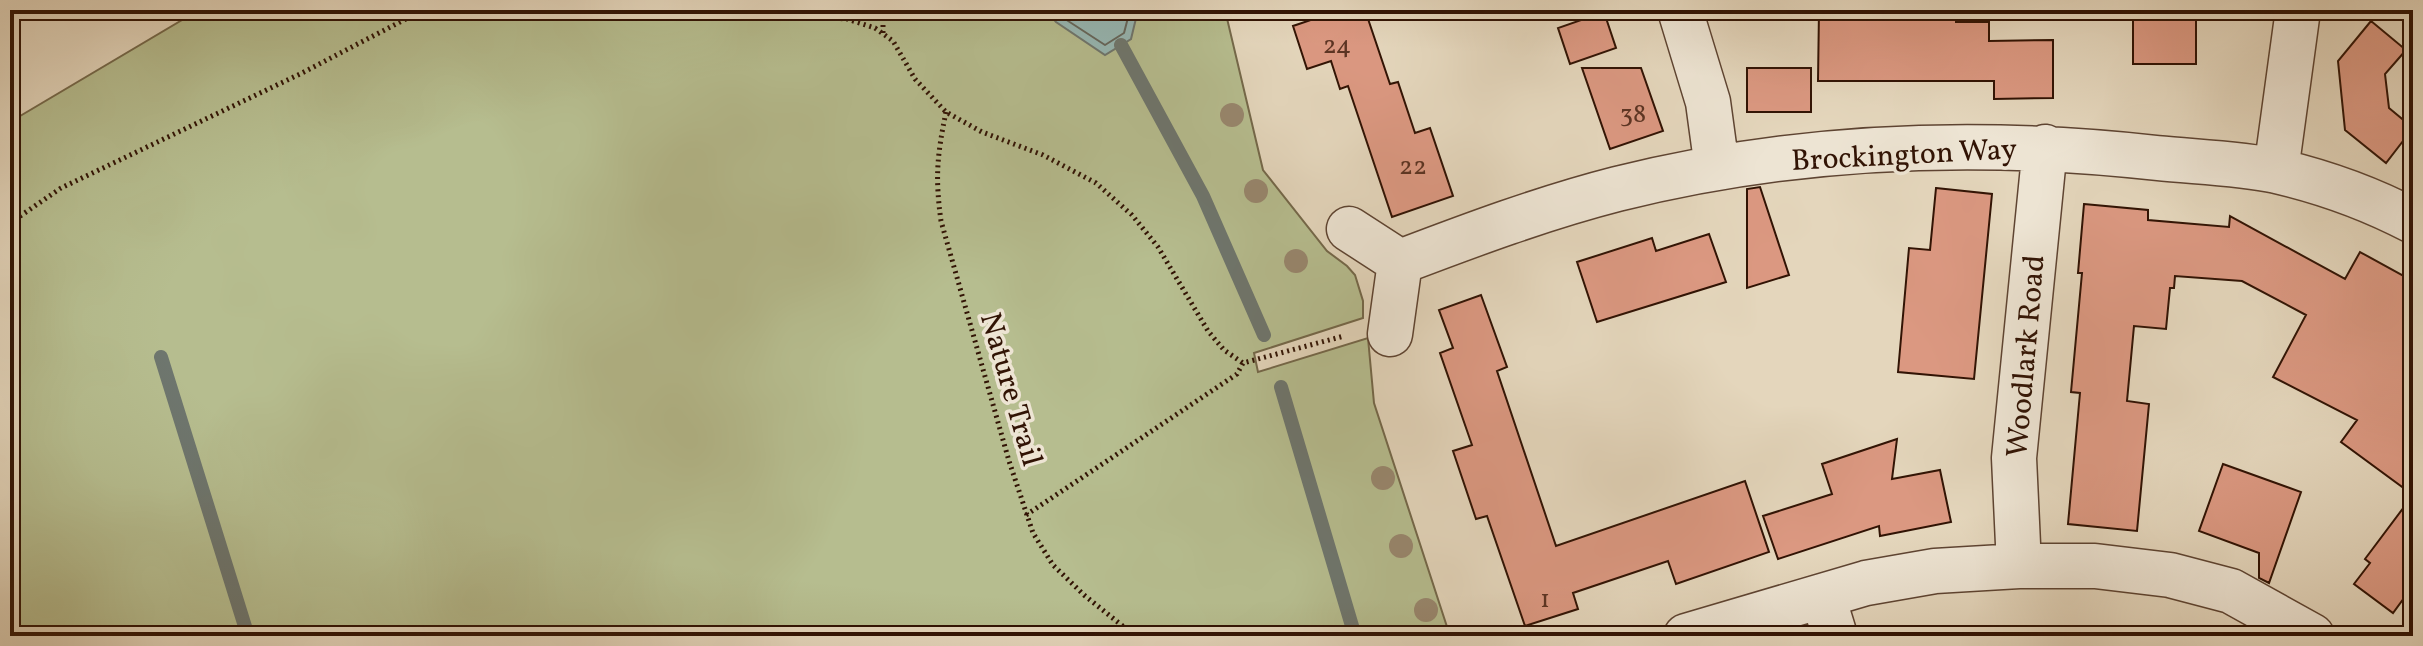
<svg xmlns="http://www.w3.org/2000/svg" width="2423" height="646" font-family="Vollkorn,serif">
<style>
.green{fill:#b6bd8f;stroke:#74684a;stroke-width:2}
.water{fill:#96b8b5;stroke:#6e766e;stroke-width:2}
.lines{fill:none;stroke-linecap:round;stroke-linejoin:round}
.shore{stroke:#64665c;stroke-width:2}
.stream{stroke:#6e766e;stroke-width:14}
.building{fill:#db9881;stroke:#311304;stroke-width:2}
.minor-casing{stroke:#5e4432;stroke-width:47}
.path{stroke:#311304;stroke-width:5;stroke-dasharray:2 4;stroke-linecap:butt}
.minor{stroke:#ede4d3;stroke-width:44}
.tree{fill:#98876e}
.labels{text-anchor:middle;stroke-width:7;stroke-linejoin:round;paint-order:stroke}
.number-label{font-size:26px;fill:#5c3423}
.street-label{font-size:30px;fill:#311304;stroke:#ede4d3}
</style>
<rect width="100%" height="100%" fill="#e4d6bc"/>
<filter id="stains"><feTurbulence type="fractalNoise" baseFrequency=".0025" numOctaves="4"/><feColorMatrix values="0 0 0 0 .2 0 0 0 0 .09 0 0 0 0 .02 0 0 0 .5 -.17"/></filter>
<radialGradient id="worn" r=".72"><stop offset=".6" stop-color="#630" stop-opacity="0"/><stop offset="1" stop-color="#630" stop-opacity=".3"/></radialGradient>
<path class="green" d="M199,10H1225L1263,170L1327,251L1347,266L1355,275L1363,301V318L1254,353L1258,372L1368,338L1374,403L1450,636H10V122Z"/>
<path class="water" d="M1046,10H1138L1131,39L1105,55L1056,22Z"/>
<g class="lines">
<path class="shore" d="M1056,10L1062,17L1105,45L1124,33L1130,10"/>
<path class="stream" d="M1121,45L1203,196L1264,335
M161,357L248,636
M1281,387L1355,636"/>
</g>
<path class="building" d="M1314,10H1365L1390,84L1398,82L1415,133L1430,128L1453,196L1392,217L1348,86L1340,89L1331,61L1307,69L1293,26L1317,18Z
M1819,10H1873L1874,15H1956V22H1989V41L2053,40V98L1994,99V81H1818Z
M2133,10H2196V64H2133Z
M1604,12L1616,48L1570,64L1558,28Z
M2371,21L2406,50L2385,74L2389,108L2413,128L2386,163L2345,130L2338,61Z
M1582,68H1641L1663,131L1610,149Z
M1747,68H1811V112H1747Z
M1760,187L1789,275L1747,288V189Z
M1936,188L1992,194L1974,379L1898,372L1909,248L1930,250Z
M2084,204L2148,210V220L2229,227L2230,216L2345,279L2360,252L2413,281V599L2407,594L2393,613L2354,584L2370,563L2365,559L2413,495L2341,442L2357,420L2273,377L2306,315L2242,281L2175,276L2174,288H2170L2166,329L2134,326L2127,401L2149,404L2137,531L2068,524L2080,393L2071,392L2082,273H2078Z
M1709,234L1726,282L1597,322L1577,262L1652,238L1656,251Z
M1481,295L1507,367L1497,371L1556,546L1745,481L1769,552L1676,584L1668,561L1573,593L1578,609L1525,626L1487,516L1476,519L1453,451L1472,445L1440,353L1453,348L1439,310Z
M1897,439L1892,479L1940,470L1951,522L1880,536L1879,526L1778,559L1763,516L1832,494L1822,464Z
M2223,464L2301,492L2269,583L2259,578V553L2199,531Z"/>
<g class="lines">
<defs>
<path id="minor" d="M1680,10L1708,102L1717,168
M2276,171L2298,10
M1349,229L1400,262L1390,334
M1400,262C1471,235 1543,208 1617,189C1793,145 1978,138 2157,158C2197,162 2239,163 2277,171C2324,182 2371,199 2413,221
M2019,566L2014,458L2045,147
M1823,597L1835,636
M1686,636L1866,583L1935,571L2019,566H2095L2170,575L2231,591L2312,636"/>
</defs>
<use href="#minor" class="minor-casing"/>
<path class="path" d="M763,10L783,14L847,19L875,28L893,41L915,79L946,112L982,132L1043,155L1096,183L1132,215L1158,247L1208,331L1224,350L1243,363
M883,33V10
M946,112C937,156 935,177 941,221L1009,461L1033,533L1053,565L1084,595L1135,636
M10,223L61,188L300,74L423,10
M1026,515L1237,374L1243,363L1344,336"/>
<use href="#minor" class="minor"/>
</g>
<g class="tree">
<circle cx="1232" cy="115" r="12"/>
<circle cx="1256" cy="191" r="12"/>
<circle cx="1296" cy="261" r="12"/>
<circle cx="1383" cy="478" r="12"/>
<circle cx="1401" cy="546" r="12"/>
<circle cx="1426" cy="610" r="12"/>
</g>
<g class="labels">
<g class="number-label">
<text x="1337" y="53">24</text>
<text x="1633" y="122">38</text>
<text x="1413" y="174">22</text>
<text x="1545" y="607">1</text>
</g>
<g class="street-label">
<text transform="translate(1904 154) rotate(-3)" y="10">Brockington Way</text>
<text transform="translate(2025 356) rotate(-85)" y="10">Woodlark Road</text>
<text transform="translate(1012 389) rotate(74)" y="10">Nature Trail</text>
</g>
</g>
<rect width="2423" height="646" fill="none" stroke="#e4d6bc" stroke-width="40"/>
<rect x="12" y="12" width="2399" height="622" fill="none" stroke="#311304" stroke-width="4"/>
<rect x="20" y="20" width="2383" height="606" fill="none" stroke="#311304" stroke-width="2"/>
<rect width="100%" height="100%" filter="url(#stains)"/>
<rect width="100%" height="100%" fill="url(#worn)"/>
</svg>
